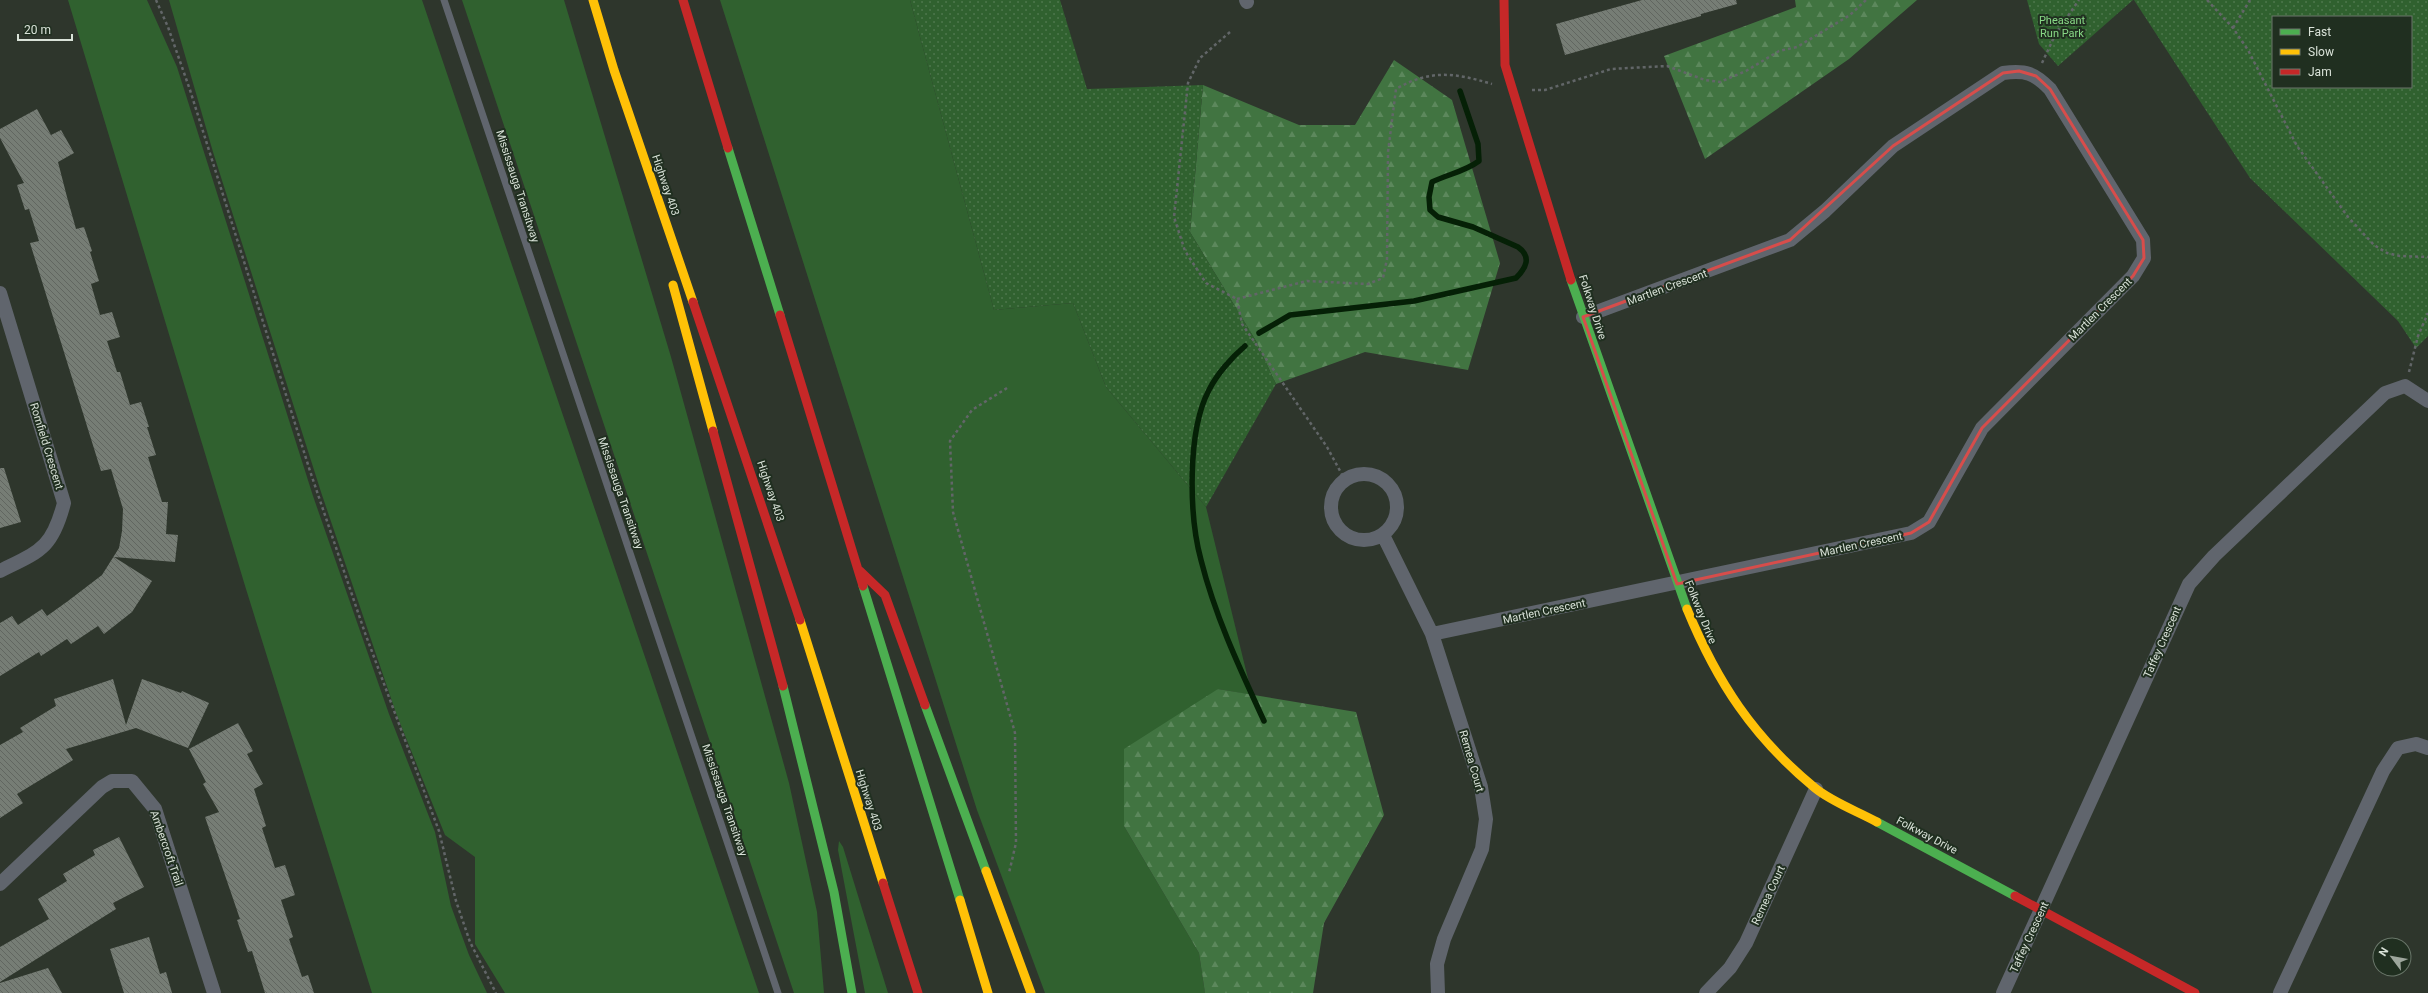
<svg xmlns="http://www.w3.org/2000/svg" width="2428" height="993" font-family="Roboto,sans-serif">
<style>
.green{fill:#30612f}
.forest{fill:url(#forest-firs)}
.park{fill:url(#park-dots);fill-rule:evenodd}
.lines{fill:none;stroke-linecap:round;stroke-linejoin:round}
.stream{stroke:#052006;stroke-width:5.5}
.building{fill:url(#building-back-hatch)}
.path{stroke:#626668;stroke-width:2.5;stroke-dasharray:3 3;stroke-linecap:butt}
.lane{stroke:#60656d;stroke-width:7}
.street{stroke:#60656d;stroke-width:14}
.fast{stroke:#4caf50;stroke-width:9}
.slow{stroke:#ffc107;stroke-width:9}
.jam{stroke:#c62828;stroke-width:9}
.marked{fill:none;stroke:#d74d4b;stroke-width:3;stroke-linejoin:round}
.labels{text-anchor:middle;stroke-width:4;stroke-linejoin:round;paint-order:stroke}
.park-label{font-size:11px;fill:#88d886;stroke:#202f20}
.street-label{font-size:11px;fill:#d9e2d8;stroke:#202f20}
</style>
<defs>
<pattern id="forest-firs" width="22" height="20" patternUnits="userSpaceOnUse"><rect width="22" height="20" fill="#417441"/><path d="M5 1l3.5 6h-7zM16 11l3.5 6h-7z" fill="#5c885c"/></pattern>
<pattern id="park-dots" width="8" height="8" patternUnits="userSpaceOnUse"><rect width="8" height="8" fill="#30612f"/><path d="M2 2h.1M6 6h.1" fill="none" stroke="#4d774c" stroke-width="1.8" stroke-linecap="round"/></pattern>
<pattern id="building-back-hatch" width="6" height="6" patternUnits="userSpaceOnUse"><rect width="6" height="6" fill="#767d75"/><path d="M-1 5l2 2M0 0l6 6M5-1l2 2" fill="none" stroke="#616660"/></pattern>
</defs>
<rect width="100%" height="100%" fill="#2e362c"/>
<path class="green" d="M68,0H147L177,67L313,496L389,714L435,832L451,906L469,955L487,993H372L246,589Z
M169,0H422L759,993H505L475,944V857L445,835L396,713L321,492L213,152Z
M462,0H564L671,357L789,783L817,912L824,993H794Z
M720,0H910L994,310L1073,303L1106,387L1206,507L1252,695L1218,689L1124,826L1199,953L1205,993H1045L977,810Z
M839,841L843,847L888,993H865L838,850Z"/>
<path class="forest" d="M1795,0H1917L1849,59L1705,159L1664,56L1796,7Z
M1394,60L1452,100L1500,263L1468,370L1365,352L1276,384L1256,341L1190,232L1203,85L1299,125H1355Z
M1218,689L1356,712L1384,815L1324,923L1313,993H1205L1199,953L1124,826V749Z"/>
<path class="park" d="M910,0H1060L1087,89L1203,85L1190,232L1256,341L1276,384L1206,507L1106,387L1073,303L994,310Z
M2027,0H2133L2058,66L2039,44Z
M2134,0H2428V336L2416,348L2398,321L2250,178ZM2273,17H2411V87H2273Z"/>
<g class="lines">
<path class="stream" d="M1259,333L1290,315L1414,301L1516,278C1526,268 1532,257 1518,247L1473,227L1438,217L1430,210L1429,197L1432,182C1448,174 1464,172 1479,161L1478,144L1460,91
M1245,346C1232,357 1217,374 1209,390C1187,431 1189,516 1201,560C1215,616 1240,669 1264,721"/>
</g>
<path class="building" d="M1642,0H1736L1737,4L1701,14V16L1565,55L1556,24Z
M37,109L51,135L61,130L74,153L58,162L67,197L76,229L84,227L92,251L90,252L99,281L91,284L100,315L112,312L120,337L107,341L117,372H120L130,405L141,402L149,427H147L156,455L148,457L162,502H168L166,534L178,535L175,562L114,557L152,581L132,612L104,634L98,626L71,644L67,639L41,656L39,652L0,676V623L12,616L18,625L42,609L47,616L68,601L102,575L119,548L122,531L123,509L111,469L101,471L30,243L39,241L29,209L25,210L17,185L24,183L0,138V129Z
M0,468H4L21,522L0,528Z
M113,679L126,725L142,679L181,693L182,691L209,703L188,748L136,728L66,749L73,760L17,794L23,803L0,818V745L23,732L20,728L56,706L54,699Z
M238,723L253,751L247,754L263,784L254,789L266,826L262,828L275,868L285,865L295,895L281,900L293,937L289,939L302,977L308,975L314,993H265L252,951L248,952L237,920L240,919L205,817L219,812L203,784L206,782L189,749Z
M119,837L144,887L113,903L116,909L0,982V947L49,919L38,899L67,881L63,874L95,855L93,850Z
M149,937L160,974L166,972L172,993H124L110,949Z
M48,968L62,993H0V983Z"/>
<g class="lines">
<path class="path" d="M156,0L168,27L190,90L310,471L365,633L439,831L456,901L470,942L496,993
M2207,0L2233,28L2248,50L2297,146L2348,217L2374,245L2387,253L2400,256L2428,257
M2233,28L2250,0
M1230,32L1200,58L1188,83L1174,217L1185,251L1206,283L1237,299L1242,324L1327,447L1345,480
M2042,63L2056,33L2079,0
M1532,90H1545L1611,69L1667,66L1705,80L1720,82L1746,71L1779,51L1797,47L1850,15L1866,0
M1237,299L1307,281L1368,284L1383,278L1387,259L1388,152L1396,89C1430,69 1456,73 1492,84
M2409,372L2418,336L2428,313
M1007,388L972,410L950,441L953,512L1015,733L1016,843L1009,873"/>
<path class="lane" d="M444,0L778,993"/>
<path class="street" d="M1246,0L1247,2
M0,293L64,503C52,549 40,551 0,571
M1331 507a33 33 0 1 1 66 0a33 33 0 1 1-66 0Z
M1383,535L1432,634L1481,787L1486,819L1482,849L1444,939L1437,964L1438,993
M1432,634L1911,533L1929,522L1982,428L2133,276L2144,258L2143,240L2050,89C2034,73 2026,70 2003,73L1893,146L1825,211L1790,240L1583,317
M0,884L102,787L112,781H132L155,809L214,993
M1706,993L1730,968L1746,943L1816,789
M2003,993L2189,584L2214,556L2385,393L2405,386L2428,401
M2280,993L2383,771L2398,748L2416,744L2428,748"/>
<path class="fast" d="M728,148L780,315
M1571,280L1687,609
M863,586L960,900
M783,686L834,892L852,993
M925,705L986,871
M1877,822L2015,896"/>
<path class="slow" d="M593,0L614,70L693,302
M673,285L713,431
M1687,609C1717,682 1753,737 1815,788C1832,802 1857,811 1877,822
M800,620L883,883
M986,871L1031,993
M960,900L988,993"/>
<path class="jam" d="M683,0L728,148
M1504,0L1505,65L1571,280
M693,302L800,620
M780,315L863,586
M713,431L783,686
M860,571L885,595L925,705
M883,883L918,993
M2015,896L2195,993"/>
</g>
<path class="marked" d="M2019,71L2036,76L2050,89L2143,240L2144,258L2133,276L1982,428L1929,522L1911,533L1677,584L1583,317L1790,240L1893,146L2003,73Z"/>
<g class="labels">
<g class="park-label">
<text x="2062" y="24">Pheasant<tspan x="2062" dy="13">Run Park</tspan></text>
</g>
<g class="street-label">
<text transform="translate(666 185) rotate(71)" y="4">Highway 403</text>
<text transform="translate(518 186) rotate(72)" y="4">Mississauga Transitway</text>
<text transform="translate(1667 287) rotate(-20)" y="4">Martlen Crescent</text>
<text transform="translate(1593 307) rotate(72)" y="4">Folkway Drive</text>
<text transform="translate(2100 309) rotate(-45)" y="4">Martlen Crescent</text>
<text transform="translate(47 446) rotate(73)" y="4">Romfield Crescent</text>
<text transform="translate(771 491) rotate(71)" y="4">Highway 403</text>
<text transform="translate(621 493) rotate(71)" y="4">Mississauga Transitway</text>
<text transform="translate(1861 544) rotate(-12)" y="4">Martlen Crescent</text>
<text transform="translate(1544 611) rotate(-12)" y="4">Martlen Crescent</text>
<text transform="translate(1701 612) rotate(68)" y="4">Folkway Drive</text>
<text transform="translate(2162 642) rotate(-66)" y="4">Taffey Crescent</text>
<text transform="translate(1472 761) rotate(74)" y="4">Remea Court</text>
<text transform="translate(725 800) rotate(71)" y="4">Mississauga Transitway</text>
<text transform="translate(869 800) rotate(72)" y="4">Highway 403</text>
<text transform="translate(1927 835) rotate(28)" y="4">Folkway Drive</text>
<text transform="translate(167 848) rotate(71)" y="4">Ambercroft Trail</text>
<text transform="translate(1768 895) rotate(-65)" y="4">Remea Court</text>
<text transform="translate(2029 937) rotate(-65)" y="4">Taffey Crescent</text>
</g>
</g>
<rect x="2272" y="16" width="140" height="72" fill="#202f20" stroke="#6a776a"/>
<rect x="2280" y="29" width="20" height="6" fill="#4caf50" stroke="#6a776a"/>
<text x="2308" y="36" font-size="12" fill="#d9e2d8">Fast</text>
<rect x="2280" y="49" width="20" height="6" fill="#ffc107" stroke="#6a776a"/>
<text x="2308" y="56" font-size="12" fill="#d9e2d8">Slow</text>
<rect x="2280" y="69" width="20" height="6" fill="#c62828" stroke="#6a776a"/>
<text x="2308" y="76" font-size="12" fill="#d9e2d8">Jam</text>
<g transform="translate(2392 957) rotate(302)"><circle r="19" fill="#202f20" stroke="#6a776a"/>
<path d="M0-3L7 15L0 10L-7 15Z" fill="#9da69c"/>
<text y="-6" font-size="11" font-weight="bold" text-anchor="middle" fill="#d9e2d8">N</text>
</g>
<path d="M18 34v6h54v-6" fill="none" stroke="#d9e2d8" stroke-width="2"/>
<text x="24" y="34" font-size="12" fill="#d9e2d8" stroke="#202f20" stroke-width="3" paint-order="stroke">20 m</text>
</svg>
